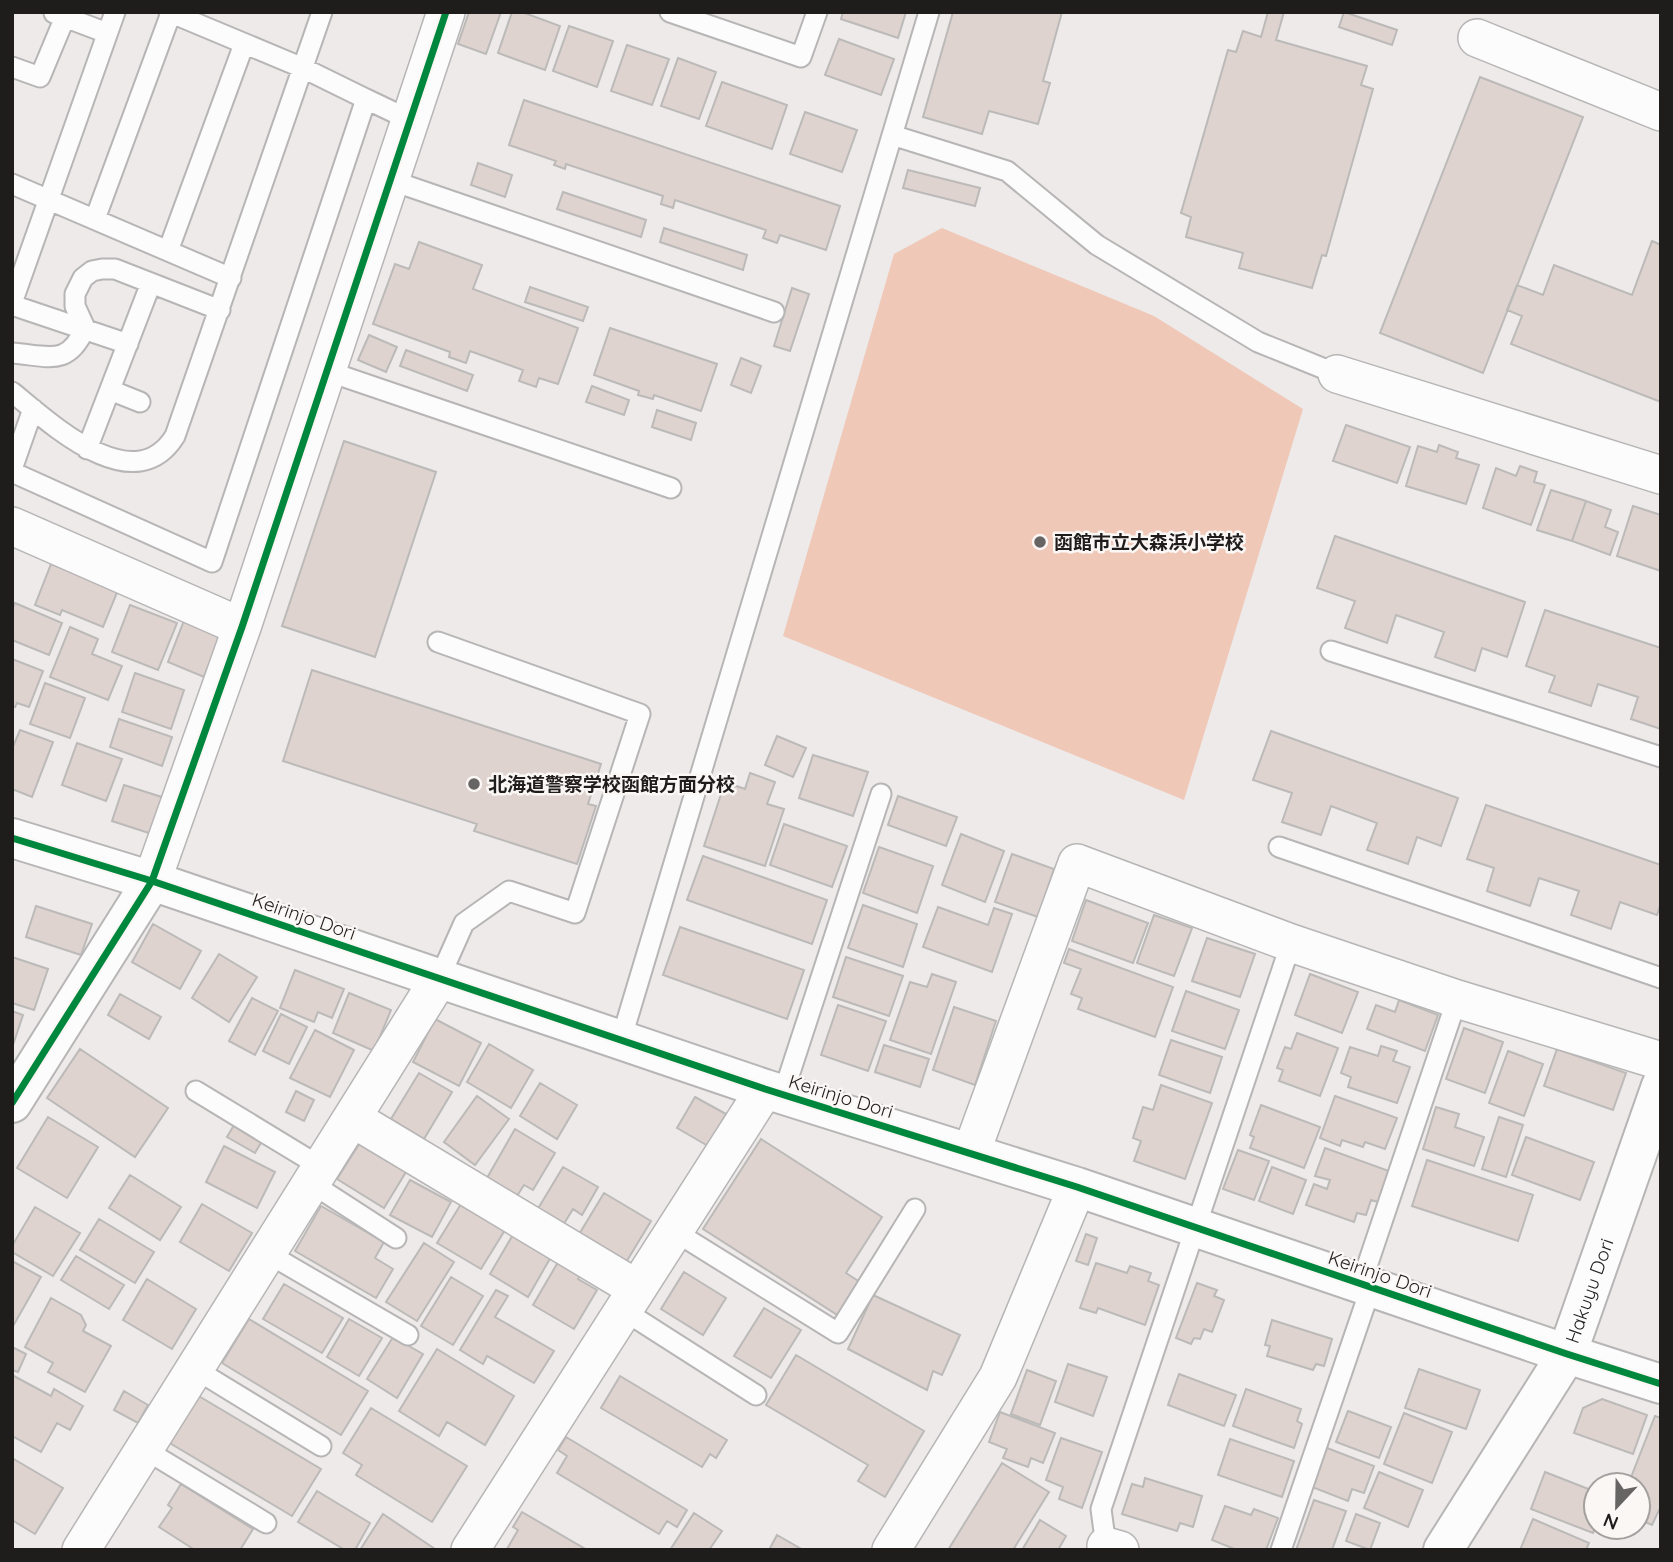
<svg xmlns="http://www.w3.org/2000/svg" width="1673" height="1562" font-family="Quicksand,'Noto Sans JP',sans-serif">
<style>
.green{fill:#f0c8b8}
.building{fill:#ded3cf;stroke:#bcbab9;stroke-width:2}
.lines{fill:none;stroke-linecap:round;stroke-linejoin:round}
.service-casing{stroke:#b7b5b5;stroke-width:23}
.minor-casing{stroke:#b7b5b5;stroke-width:40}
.tertiary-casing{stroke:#b7b5b5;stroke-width:42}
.service{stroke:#fcfcfc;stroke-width:19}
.minor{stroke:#fcfcfc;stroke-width:37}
.tertiary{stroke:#fcfcfc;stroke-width:38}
.cycleway-casing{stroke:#fbf7f5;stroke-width:11}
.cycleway{stroke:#00873e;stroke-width:7}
.poi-dot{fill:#666564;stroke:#fbf7f5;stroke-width:2.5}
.labels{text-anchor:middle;stroke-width:5;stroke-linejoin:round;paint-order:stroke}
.poi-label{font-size:19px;font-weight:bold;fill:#1e1d1c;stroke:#fbf7f5;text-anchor:start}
.street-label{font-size:19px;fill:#1e1d1c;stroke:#fbf7f5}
</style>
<rect width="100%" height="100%" fill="#edeae9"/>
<path class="green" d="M942,228L1154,316L1303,409L1184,800L783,636L894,254Z"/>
<path class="building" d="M469,12H501L486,54L458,44Z
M512,12H522L560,26L545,70L498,53Z
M843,12H906L898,38L841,19Z
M953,12H1062L1043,81L1050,83L1038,124L989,111L982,134L923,117Z
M1268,12H1284L1276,40L1367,66L1361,85L1373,89L1326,256L1322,255L1312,288L1239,268L1243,253L1186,237L1191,217L1181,213L1228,50L1236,52L1243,31L1261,37Z
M1344,12L1397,30L1392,45L1339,27Z
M569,26L613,41L597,87L553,71Z
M839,39L894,59L881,95L825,75Z
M627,45L669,59L652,105L611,91Z
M678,58L716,72L699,119L661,106Z
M1480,77L1583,117L1483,373L1380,333Z
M722,82L787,105L772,149L706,126Z
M524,100L840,206L826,250L780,235L777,243L763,238L766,230L675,200L673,208L661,204L663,196L566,164L565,169L554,165L556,161L509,145Z
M805,112L857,130L842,172L790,154Z
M478,163L512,175L505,197L471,185Z
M908,170L980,188L975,206L903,188Z
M563,192L646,220L641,237L557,209Z
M664,228L747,255L743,270L660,242Z
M1652,241L1661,245V402L1511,344L1522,316L1507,310L1517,285L1543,295L1554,265L1632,295Z
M419,242L482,265L473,289L578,328L558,384L539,378L536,387L519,381L523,370L470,351L466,363L449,357L450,352L373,324L395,264L409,269Z
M530,287L588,307L583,321L525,302Z
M792,288L809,294L790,351L774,346Z
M610,328L717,364L701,411L654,395L653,399L638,395L639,391L594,375Z
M369,335L397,347L386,372L358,360Z
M406,350L473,375L467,391L400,366Z
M741,358L761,366L751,393L731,385Z
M592,386L629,400L624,415L586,402Z
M657,410L696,423L691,440L652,427Z
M1346,425L1410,447L1397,483L1333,461Z
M344,441L436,472L375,657L282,626Z
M1439,445L1458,452L1456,458L1479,465L1466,504L1406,486L1418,446L1437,452Z
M1520,466L1537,472L1534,482L1545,485L1531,525L1483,508L1496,468L1516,476Z
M1551,490L1586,501L1572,541L1537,530Z
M1586,501L1611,510L1605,527L1618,532L1610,555L1572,541Z
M1633,506L1661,515V571L1617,556Z
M1335,536L1525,602L1507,657L1482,648L1475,671L1435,657L1444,632L1396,615L1387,643L1345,628L1355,601L1317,588Z
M51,564L118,590L103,627L62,610L60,615L35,605Z
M15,603L62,623L49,655L12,640V609Z
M130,605L177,623L158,670L112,652Z
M1545,610L1661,648V729L1631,719L1638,697L1598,684L1591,706L1549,692L1555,676L1526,666Z
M185,618L222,633L204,677L168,662Z
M70,627L98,639L92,654L122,666L108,700L50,677Z
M12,659L43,671L29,707L17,703L15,707L12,706Z
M312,670L601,764L588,804L596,806L577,864L474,831L477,824L283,761Z
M135,673L184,690L171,729L122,712Z
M45,683L85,698L70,738L30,724Z
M119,719L172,737L162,766L110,747Z
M20,730L53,742L32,797L12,789V749Z
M1271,731L1458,798L1441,846L1417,837L1408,864L1367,850L1377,823L1331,806L1321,835L1282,822L1292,793L1253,780Z
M777,736L806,748L793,777L765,765Z
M77,743L122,759L106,801L62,785Z
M813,755L868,772L853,816L799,798Z
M750,773L775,782L767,804L784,809L765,866L704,846L725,782L745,789Z
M124,785L168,799L155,835L112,821Z
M898,796L957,817L946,846L888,825Z
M1486,805L1661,865V903L1657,915L1620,902L1611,929L1571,915L1579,891L1539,878L1530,906L1487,891L1494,868L1467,859Z
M784,824L847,846L832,887L770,865Z
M961,834L1004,851L985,902L942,885Z
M879,847L933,866L917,913L863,893Z
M1012,854L1054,869L1038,917L995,902Z
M703,856L827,900L812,944L687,900Z
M1086,900L1148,923L1133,963L1072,941Z
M863,905L917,924L903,967L848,948Z
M36,906L92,924L81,955L26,937Z
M938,907L988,925L994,908L1012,914L992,972L923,947Z
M1154,915L1192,928L1174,976L1137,963Z
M153,924L201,951L180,989L132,962Z
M680,927L804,970L787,1019L663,975Z
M1207,938L1255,954L1240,997L1192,981Z
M1069,949L1173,987L1155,1037L1078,1009L1082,998L1071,994L1081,969L1064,963Z
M219,954L257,977L229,1022L192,998Z
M12,957L48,969L34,1010L12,1003Z
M846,957L903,976L889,1016L833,997Z
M295,970L344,989L332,1018L318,1012L314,1022L280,1008Z
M932,974L956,982L931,1054L890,1040L910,982L927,987Z
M1310,974L1358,992L1342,1033L1295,1015Z
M1186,991L1239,1010L1225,1049L1172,1031Z
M349,993L391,1010L374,1051L333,1033Z
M120,994L161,1017L149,1039L108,1015Z
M252,998L278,1011L255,1055L229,1041Z
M1399,1000L1438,1015L1425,1051L1367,1029L1376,1005L1395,1012Z
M838,1005L886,1021L868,1071L821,1055Z
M954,1007L996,1021L975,1085L933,1070Z
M12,1011L23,1015L12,1048Z
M281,1014L307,1027L289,1064L263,1051Z
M435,1019L481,1043L459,1086L413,1062Z
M1464,1028L1503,1042L1485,1093L1446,1079Z
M315,1030L354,1050L330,1097L290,1078Z
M1297,1033L1338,1048L1320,1096L1279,1081L1283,1070L1277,1068L1285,1047L1291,1049Z
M1171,1040L1222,1057L1210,1093L1159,1075Z
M489,1044L533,1070L511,1108L467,1082Z
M884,1045L929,1059L920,1087L875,1072Z
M1381,1046L1397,1051L1393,1061L1410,1067L1397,1103L1348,1087L1351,1077L1341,1073L1350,1047L1378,1056Z
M80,1049L168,1108L135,1157L47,1098Z
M1557,1049L1626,1073L1613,1110L1544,1086Z
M1508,1051L1543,1064L1524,1116L1489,1103Z
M419,1073L452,1092L424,1139L391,1119Z
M540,1083L577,1105L557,1139L520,1116Z
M1161,1085L1212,1103L1185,1179L1134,1161L1141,1141L1133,1138L1143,1107L1153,1110Z
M296,1091L314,1100L304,1121L286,1112Z
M477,1096L509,1119L475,1165L444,1142Z
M1335,1096L1397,1118L1385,1149L1365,1142L1363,1147L1342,1140L1340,1146L1320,1138Z
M695,1097L726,1114L708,1146L677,1128Z
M1261,1105L1320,1127L1304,1168L1250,1148L1254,1137L1250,1135Z
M1436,1107L1459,1114L1455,1127L1484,1137L1474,1166L1423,1149Z
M48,1117L98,1147L67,1198L17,1168Z
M1499,1117L1523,1125L1506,1177L1482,1169Z
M234,1125L262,1141L255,1153L227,1137Z
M515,1129L555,1153L533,1190L524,1185L517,1196L487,1178Z
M1526,1137L1594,1162L1580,1200L1512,1175Z
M363,1138L409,1167L384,1208L337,1179Z
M761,1139L882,1217L846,1273L860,1282L839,1316L703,1229Z
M224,1146L275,1172L257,1208L206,1182Z
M1325,1148L1389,1171L1378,1202L1371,1200L1366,1215L1357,1213L1354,1222L1306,1205L1314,1184L1327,1189L1330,1180L1315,1176Z
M1238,1150L1269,1161L1254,1200L1223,1189Z
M1427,1160L1533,1195L1518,1241L1412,1206Z
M563,1167L598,1187L582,1215L573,1209L562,1227L536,1212Z
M1272,1167L1306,1180L1293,1214L1259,1201Z
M130,1175L181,1207L160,1240L109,1208Z
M410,1180L451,1202L432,1237L390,1215Z
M604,1193L651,1221L625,1264L578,1236Z
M202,1204L252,1233L229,1271L180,1242Z
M461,1204L505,1230L481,1269L437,1243Z
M321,1206L384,1242L375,1258L393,1269L376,1298L295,1251Z
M35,1207L80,1233L53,1276L12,1252V1246Z
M99,1219L154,1252L135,1283L80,1250Z
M514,1233L552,1255L528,1297L490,1274Z
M1086,1234L1097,1238L1088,1265L1076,1261Z
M424,1243L454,1262L417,1321L386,1302Z
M76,1256L124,1285L109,1309L61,1280Z
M561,1257L583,1269L578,1279L597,1290L574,1329L533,1305Z
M12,1261L41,1277L12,1328Z
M1096,1263L1127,1273L1130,1266L1151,1273L1148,1281L1159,1285L1145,1325L1098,1308L1096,1313L1080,1308Z
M684,1272L726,1298L703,1335L661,1309Z
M451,1277L483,1296L453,1345L421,1326Z
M147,1279L196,1309L172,1349L123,1320Z
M1197,1283L1217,1290L1214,1296L1224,1300L1212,1332L1204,1329L1200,1339L1194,1338L1191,1344L1176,1338Z
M284,1284L343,1318L322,1353L263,1319Z
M496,1290L508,1296L495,1317L554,1351L534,1383L487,1356L483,1364L460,1350Z
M873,1295L960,1335L942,1375L933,1371L927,1390L848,1349Z
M51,1298L81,1315L86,1325L83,1331L111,1346L85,1392L48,1372L53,1363L25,1347Z
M764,1308L801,1330L771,1378L734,1356Z
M249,1319L368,1391L341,1435L222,1363Z
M349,1319L382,1338L359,1376L327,1357Z
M1272,1320L1332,1339L1324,1366L1316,1364L1313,1370L1267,1356L1270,1346L1265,1345Z
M393,1337L423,1354L397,1398L367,1379Z
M12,1347L26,1354L18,1372L12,1370Z
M437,1349L514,1396L485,1445L447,1422L439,1436L399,1411Z
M796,1355L924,1431L885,1497L858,1481L868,1465L766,1405Z
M1068,1364L1107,1377L1093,1416L1055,1402Z
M1419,1369L1480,1390L1466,1429L1405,1408Z
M1027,1370L1056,1381L1040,1425L1011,1414Z
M1179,1374L1236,1395L1224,1426L1168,1405Z
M12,1375L51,1396L54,1389L83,1406L70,1430L57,1423L41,1452L12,1436Z
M620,1376L727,1440L716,1458L710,1454L702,1467L601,1408Z
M1246,1389L1301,1409L1297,1421L1302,1424L1294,1448L1233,1426Z
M124,1391L148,1405L138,1423L114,1410Z
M197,1395L321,1469L292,1516L168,1442Z
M1602,1399L1647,1415L1633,1454L1574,1433L1583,1408Z
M371,1408L467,1466L432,1522L356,1475L362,1465L343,1453Z
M1348,1411L1391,1427L1379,1458L1336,1442Z
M1000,1412L1055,1433L1043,1463L1031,1458L1028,1467L1003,1458L1007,1449L989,1442Z
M1404,1413L1452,1432L1432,1483L1384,1464Z
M1655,1416L1661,1418V1506L1652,1525L1638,1519V1485H1628Z
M566,1437L687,1510L677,1527L667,1521L659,1534L557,1473L567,1456L558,1450Z
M1061,1438L1102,1452L1082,1508L1059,1499L1063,1487L1046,1480Z
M1230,1439L1294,1461L1282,1497L1218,1475Z
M1327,1448L1374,1466L1364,1493L1352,1489L1348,1501L1312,1487Z
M12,1458L63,1488L35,1534L12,1520Z
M1002,1463L1049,1492L1013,1550H948Z
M1379,1472L1423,1490L1408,1527L1364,1508Z
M1545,1472L1596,1492V1526L1593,1533L1531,1509Z
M1145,1478L1202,1496L1193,1527L1180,1523L1177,1531L1122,1514L1132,1484L1143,1487Z
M181,1484L253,1529L240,1550H195L159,1527L172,1508L168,1505Z
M317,1491L370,1523L355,1550H345L298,1522Z
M1314,1500L1346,1511L1332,1550H1296Z
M1225,1506L1251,1515L1254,1509L1278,1518L1266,1550H1237L1212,1540Z
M522,1512L587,1550L507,1549L518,1530L513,1527Z
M694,1513L722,1531L709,1550H670Z
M383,1514L435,1549V1550H360Z
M1356,1514L1380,1523L1370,1550L1346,1541Z
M1533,1519L1589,1543L1586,1550H1520Z
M1040,1520L1066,1536L1058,1550H1022Z
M777,1535L803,1550H769Z"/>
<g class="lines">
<defs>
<path id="service" d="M670,12L801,57L817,12
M54,13L107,33
M12,67L40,77L65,17
M366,99L410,120
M892,135L1007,171L1097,245L1258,342L1337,374
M390,180L774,312
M12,184L231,278
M95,219L171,13
M168,251L244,44
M12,303L115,12
M12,305L128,344
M12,353C49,356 68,367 85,328L75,306V294L83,278L92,271L102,269H115L220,310
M327,371L671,488
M110,390L140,402
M12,392C50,423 134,502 175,436L322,12
M87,449L151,283
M12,469L33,409
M12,472L212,562L366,99L303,68L169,12
M438,642L640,714L575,913L509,891L464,923L439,979
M1331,651L1661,757
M1279,847L1661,978
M621,1040L929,12
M196,1091L321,1167
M783,1094L881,794
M311,1183L396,1238
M674,1231L838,1333L915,1209
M267,1253L408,1335
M1361,1284L1457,999
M623,1310L756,1395
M195,1369L321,1446
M144,1449L266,1523
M1106,1546L1101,1509L1291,943
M1281,1550L1371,1287"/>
<path id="minor" d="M1477,38L1661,112
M1337,374L1661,475
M12,526L242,627
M152,881L242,627L446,12
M352,1118L637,1289
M971,1153L1077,863L1291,943L1457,999L1661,1061
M1106,1546L1120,1550
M81,1550L439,979
M470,1550L765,1089
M891,1550L998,1377L1077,1187"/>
<g id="tertiary">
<path d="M12,838L152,881L765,1089L1077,1187L1567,1354L1661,1384"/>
<path d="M12,1103L152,881"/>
<path id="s1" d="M1443,1550L1567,1354L1661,1086"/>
</g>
</defs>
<use href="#service" class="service-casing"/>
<use href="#minor" class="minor-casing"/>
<use href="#tertiary" class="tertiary-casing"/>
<use href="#service" class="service"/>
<use href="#minor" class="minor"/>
<use href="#tertiary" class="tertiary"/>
<defs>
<path id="cycleway" d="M12,838L152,881L765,1089L1077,1187L1567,1354L1661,1384
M12,1103L152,881L242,627L446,12"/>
</defs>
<use href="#cycleway" class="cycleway-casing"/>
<use href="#cycleway" class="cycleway"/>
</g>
<g class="poi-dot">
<circle cx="1040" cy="542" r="7"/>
<circle cx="474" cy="784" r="7"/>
</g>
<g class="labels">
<g class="poi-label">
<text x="1054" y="549">函館市立大森浜小学校</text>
<text x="488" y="791">北海道警察学校函館方面分校</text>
</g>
<g class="street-label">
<text transform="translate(304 916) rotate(19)" y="7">Keirinjo Dori</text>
<text transform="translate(841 1096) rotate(17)" y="7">Keirinjo Dori</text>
<text transform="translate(1380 1274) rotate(19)" y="7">Keirinjo Dori</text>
<text dy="7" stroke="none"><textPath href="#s1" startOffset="299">Hakuyu Dori</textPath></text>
</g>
</g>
<rect width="1673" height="1562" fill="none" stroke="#1e1d1c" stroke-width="28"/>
<g transform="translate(1617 1506) rotate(202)"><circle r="33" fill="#fbf7f5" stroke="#a3a09e" stroke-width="2"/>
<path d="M0-5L12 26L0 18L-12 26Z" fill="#666564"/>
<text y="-10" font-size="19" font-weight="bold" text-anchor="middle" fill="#1e1d1c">N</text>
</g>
</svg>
